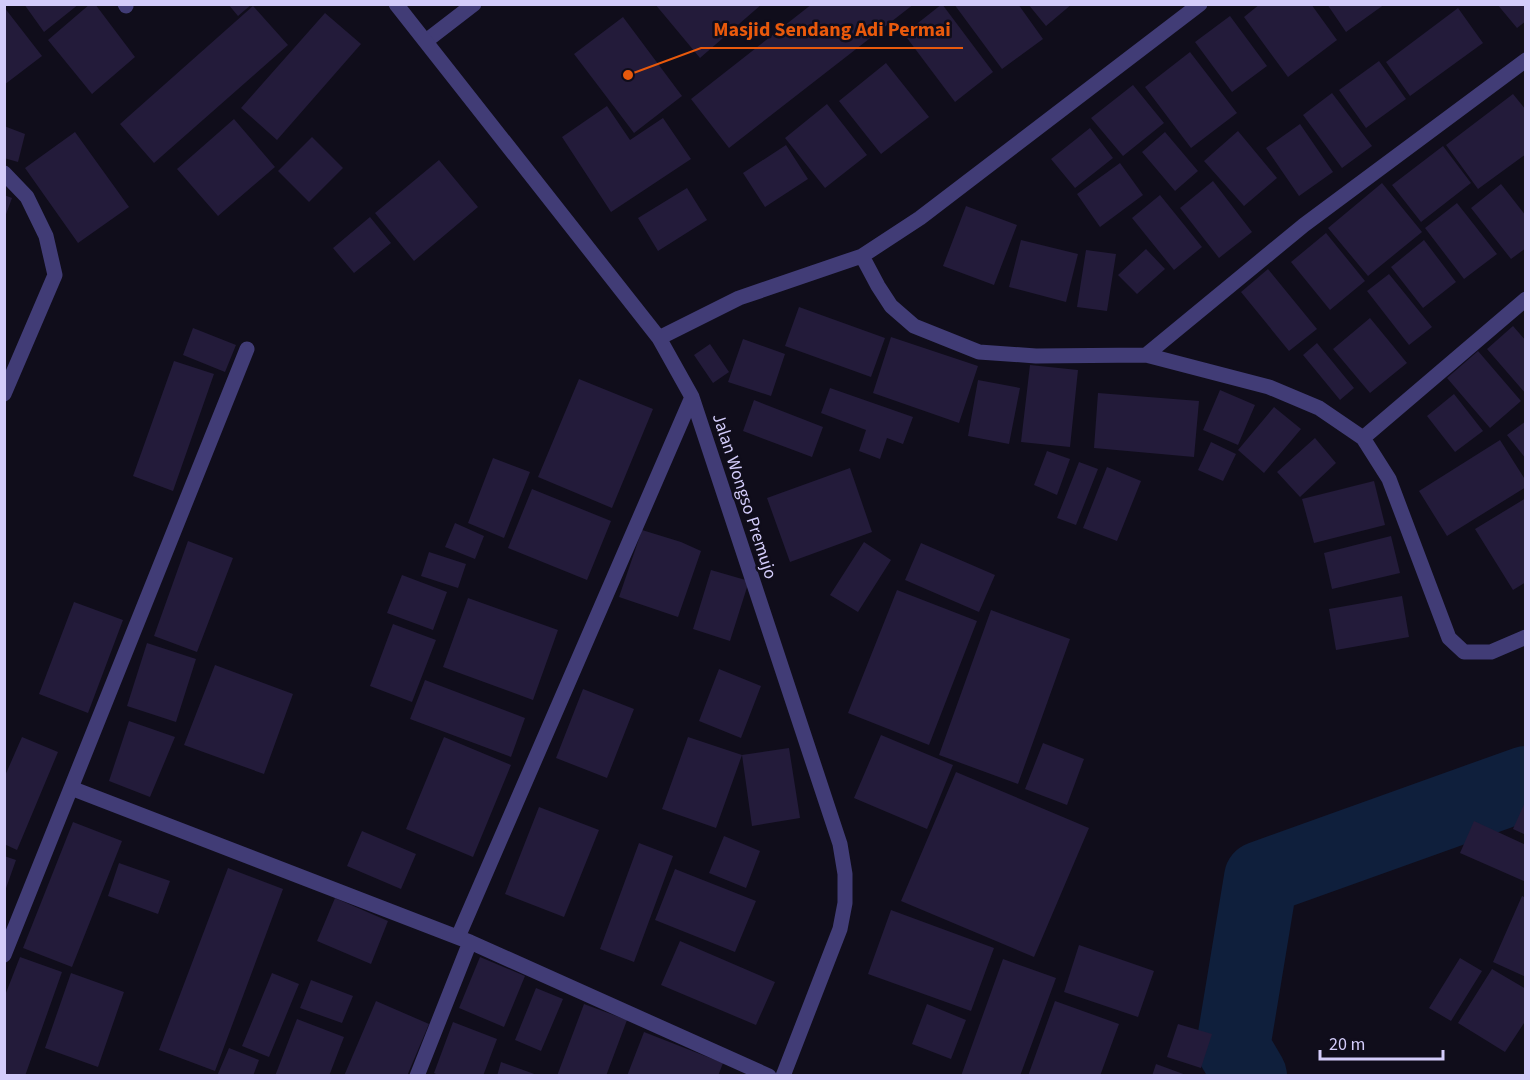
<svg xmlns="http://www.w3.org/2000/svg" width="1530" height="1080" font-family="'Source Sans 3',sans-serif">
<style>
.lines{fill:none;stroke-linecap:round;stroke-linejoin:round}
.river{stroke:#0f1f3c;stroke-width:74}
.building{fill:#231b3a}
.lane{stroke:#413c76;stroke-width:15}
.street{stroke:#413c76;stroke-width:15}
.labels{text-anchor:middle;stroke-width:5;stroke-linejoin:round;paint-order:stroke}
.street-label{font-size:18px;fill:#d3ccfa;stroke:#100d1b}
.leader{fill:none;stroke:#e8590c;stroke-width:2}
.callout-dot{fill:#e8590c;stroke:#100d1b;stroke-width:2}
.callout-label{font-size:20px;text-anchor:middle;font-weight:bold;fill:#e8590c;stroke:#100d1b;stroke-width:5;stroke-linejoin:round;paint-order:stroke}
</style>
<rect width="100%" height="100%" fill="#100d1b"/>
<g class="lines">
<path class="river" d="M1250,1076L1233,1047L1261,878L1526,783"/>
</g>
<path class="building" d="M24,4H79L44,32Z
M90,4H95L135,57L92,94L48,40Z
M228,4H252L238,16Z
M655,4H762L700,58Z
M812,4H914L729,148L691,99Z
M942,4L993,72L955,102L904,34Z
M954,4H1018L1043,39L1002,69Z
M1028,4H1072L1046,26Z
M1260,4H1311L1337,40L1288,77L1244,17Z
M1327,4H1385L1346,32Z
M1497,4H1526V21L1517,28Z
M253,6L288,45L154,163L120,124Z
M4,7L42,56L4,85Z
M1458,8L1483,43L1410,96L1386,62Z
M325,13L361,44L277,140L241,108Z
M1230,16L1267,66L1232,92L1195,42Z
M623,17L682,96L634,133L574,54Z
M1190,52L1237,113L1191,148L1145,87Z
M1379,61L1406,99L1366,128L1339,90Z
M886,63L929,117L881,154L839,101Z
M1133,85L1164,123L1123,156L1091,118Z
M1332,93L1372,146L1342,168L1303,115Z
M1513,94L1526,110V154L1478,189L1446,145Z
M827,104L867,155L825,188L785,138Z
M607,106L630,140L663,118L691,159L611,212L562,137Z
M234,119L275,167L218,216L177,169Z
M1300,124L1333,172L1299,196L1266,148Z
M4,126L25,134L18,162L4,158Z
M1090,128L1113,158L1075,188L1051,159Z
M1238,131L1277,178L1244,206L1204,161Z
M75,132L129,207L78,243L25,168Z
M1165,132L1198,171L1175,191L1142,152Z
M312,137L343,168L309,202L278,171Z
M786,145L808,179L765,207L743,173Z
M1443,146L1471,183L1421,222L1392,185Z
M439,160L478,207L414,261L375,213Z
M1120,163L1143,195L1100,227L1077,194Z
M1213,181L1252,232L1219,258L1180,208Z
M1382,183L1422,232L1368,276L1328,228Z
M1501,184L1526,216V248L1511,259L1471,208Z
M687,188L707,220L658,251L638,218Z
M4,195L12,198L5,217H4Z
M1160,195L1202,247L1174,270L1132,218Z
M1457,203L1497,254L1464,279L1425,228Z
M966,206L1017,225L994,285L943,266Z
M370,217L391,243L354,273L333,248Z
M1326,233L1365,281L1330,310L1291,262Z
M1021,240L1078,254L1066,302L1009,287Z
M1424,240L1456,282L1423,308L1391,267Z
M1146,249L1165,269L1137,294L1118,275Z
M1086,250L1116,254L1107,311L1077,307Z
M1268,269L1317,329L1289,351L1241,292Z
M1389,274L1432,327L1409,345L1367,291Z
M799,307L885,338L871,377L785,346Z
M1370,318L1407,363L1370,393L1333,349Z
M1513,326L1526,341V394L1487,349Z
M193,328L236,345L225,372L183,355Z
M891,337L978,366L959,423L873,393Z
M743,339L785,354L771,396L728,382Z
M1317,343L1354,388L1340,400L1303,355Z
M710,344L729,372L713,383L694,355Z
M1478,351L1521,401L1490,428L1447,378Z
M174,361L214,374L173,491L133,476Z
M1030,365L1078,370L1070,447L1021,442Z
M579,379L653,409L612,508L538,477Z
M978,380L1020,388L1009,444L968,436Z
M830,388L913,417L903,444L887,438L880,459L859,451L866,430L821,413Z
M1220,390L1255,405L1238,445L1203,430Z
M1098,393L1199,401L1194,457L1094,448Z
M1454,394L1483,431L1455,452L1427,416Z
M754,400L823,427L812,457L743,431Z
M1274,407L1301,429L1264,473L1238,450Z
M1526,421V459L1507,435Z
M1315,438L1336,463L1300,497L1277,472Z
M1500,440L1526,481V487L1447,536L1419,491Z
M1211,442L1236,454L1223,481L1198,470Z
M1047,451L1070,459L1057,495L1034,485Z
M493,458L530,472L504,538L468,523Z
M1079,462L1098,469L1076,525L1057,518Z
M1107,467L1141,481L1117,541L1083,528Z
M850,468L872,532L790,562L767,498Z
M1374,481L1385,525L1314,543L1302,499Z
M532,489L611,521L587,580L508,548Z
M1526,498V582L1513,590L1475,529Z
M455,523L484,536L475,559L445,547Z
M642,530L681,542L701,551L678,617L619,597Z
M1391,536L1400,573L1332,589L1324,553Z
M188,541L233,558L197,652L154,636Z
M864,542L891,560L858,612L830,595Z
M921,543L995,575L979,612L905,580Z
M429,552L466,564L458,588L421,576Z
M711,570L749,581L730,641L693,629Z
M402,575L447,592L433,630L387,613Z
M897,590L977,621L929,745L848,713Z
M1402,596L1409,637L1336,650L1329,609Z
M468,598L558,630L533,700L443,667Z
M74,602L123,620L88,713L39,694Z
M991,610L1070,639L1018,784L939,755Z
M393,624L436,640L412,702L370,686Z
M147,643L196,659L176,722L127,706Z
M215,665L293,694L264,774L184,745Z
M719,669L761,686L741,738L699,721Z
M425,680L525,718L511,757L410,719Z
M583,689L634,709L607,778L556,758Z
M129,721L175,737L150,797L109,781Z
M881,735L953,765L927,829L854,798Z
M22,737L58,752L17,850L4,844V778Z
M444,737L511,765L473,857L406,829Z
M688,737L742,755L789,748L800,818L752,826L742,755L716,828L662,809Z
M1043,743L1084,759L1067,805L1025,789Z
M956,772L1089,828L1034,957L901,901Z
M1526,800V835L1513,829Z
M539,807L599,830L564,917L505,894Z
M1474,821L1526,845V882L1460,853Z
M73,822L122,841L72,967L23,948Z
M362,831L416,854L401,889L347,866Z
M724,836L760,851L746,888L709,873Z
M639,843L673,856L634,962L600,949Z
M4,856L16,860L5,891H4Z
M119,863L170,881L158,914L108,896Z
M228,868L283,889L215,1071L159,1050Z
M675,869L756,901L735,952L655,920Z
M1522,896L1526,898V977L1493,962Z
M335,898L388,921L371,964L317,941Z
M891,910L994,948L971,1011L868,974Z
M680,941L775,982L756,1025L661,985Z
M1079,945L1154,971L1138,1017L1064,992Z
M20,957L62,972L25,1076H4V998Z
M480,957L525,976L504,1027L459,1008Z
M1460,958L1482,971L1451,1021L1429,1008Z
M1003,959L1056,978L1020,1076H961Z
M1492,969L1526,989V1020L1505,1052L1458,1023Z
M71,973L124,992L98,1067L45,1048Z
M272,973L299,984L269,1057L242,1046Z
M311,980L353,996L342,1023L300,1008Z
M536,988L563,999L541,1051L515,1040Z
M376,1001L429,1024L407,1076H344Z
M1055,1001L1119,1024L1100,1076H1028Z
M584,1004L627,1020L606,1076H557Z
M927,1004L966,1020L951,1059L912,1044Z
M297,1019L344,1037L329,1076H275Z
M453,1022L497,1039L483,1076H440L434,1073Z
M1178,1024L1212,1034L1201,1068L1167,1057Z
M644,1032L723,1063L718,1076H627Z
M229,1048L259,1060L253,1076H217Z
M501,1062L537,1075V1076H497Z
M1156,1064L1186,1075V1076H1152Z"/>
<g class="lines">
<path class="lane" d="M426,41L474,4
M4,173L27,197L46,236L55,275L4,394"/>
<path class="street" d="M125,4L126,6
M396,4L659,338L692,397L840,844L845,874V903L840,929L783,1076
M862,256L878,286L891,306L914,326L979,352L1036,356L1146,355L1304,225L1526,60
M659,338L739,298L862,256L920,218L1200,4
M1146,355L1269,387L1319,408L1363,438L1526,299
M1363,438L1389,479L1449,638L1464,652H1491L1526,637
M71,788L470,942L769,1076
M458,937L692,397
M4,955L247,349
M417,1076L470,942"/>
</g>
<g class="labels">
<g class="street-label">
<text transform="translate(745 496) rotate(72)" y="6">Jalan Wongso Premujo</text>
</g>
</g>
<path class="leader" d="M628 75L701 48H963"/>
<circle class="callout-dot" cx="628" cy="75" r="6"/>
<g class="callout-label">
<text x="832" y="36">Masjid Sendang Adi Permai</text>
</g>
<rect width="1530" height="1080" fill="none" stroke="#d3ccfa" stroke-width="12"/>
<path d="M1320 1050v9h123v-9" fill="none" stroke="#d3ccfa" stroke-width="3"/>
<text x="1329" y="1050" font-size="18" fill="#d3ccfa" stroke="#100d1b" stroke-width="4.5" paint-order="stroke">20 m</text>
</svg>
